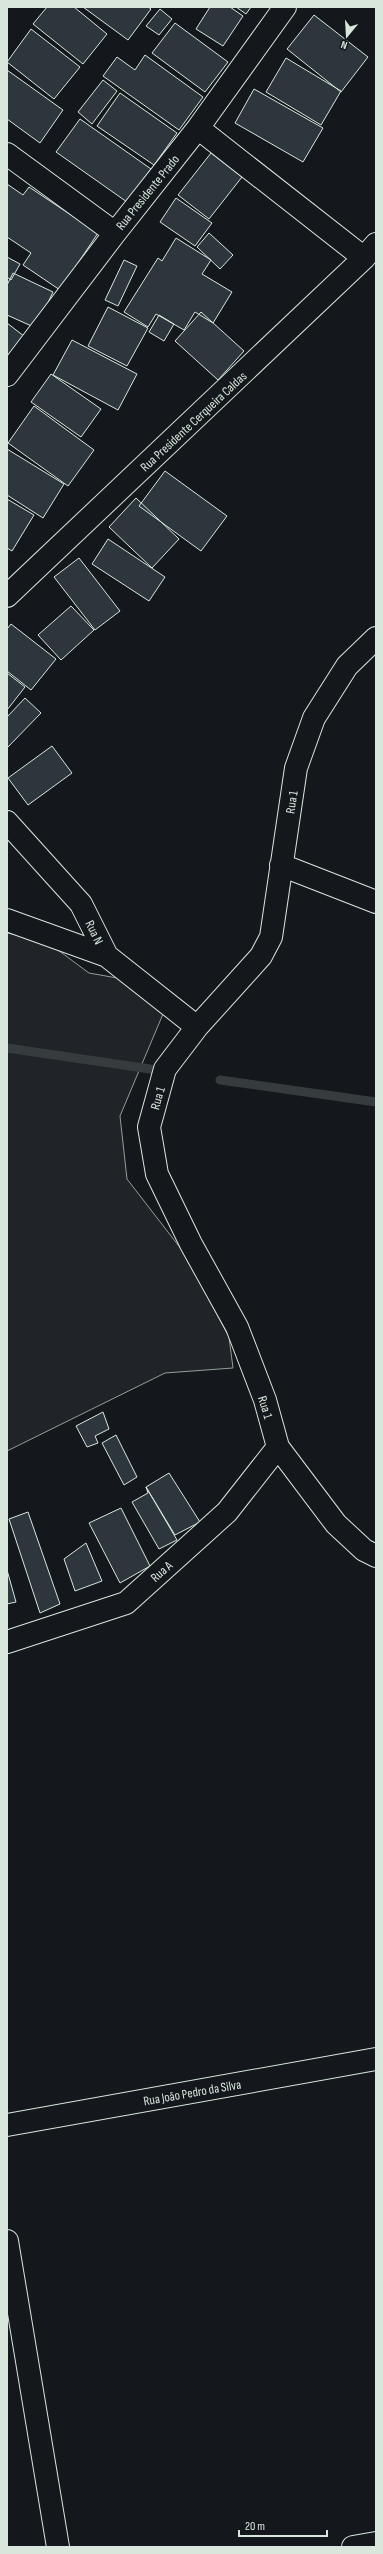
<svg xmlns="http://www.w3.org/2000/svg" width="383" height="2554" font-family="'Sofia Sans Condensed',sans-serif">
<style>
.green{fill:#202428;stroke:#939e99}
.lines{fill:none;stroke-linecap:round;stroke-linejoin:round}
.stream{stroke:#363b3e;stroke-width:9}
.building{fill:#2c363c;stroke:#d8e6dc}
.minor-casing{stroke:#d8e6dc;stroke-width:24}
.minor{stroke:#14181c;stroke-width:22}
.labels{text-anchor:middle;stroke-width:3;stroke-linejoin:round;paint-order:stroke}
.street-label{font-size:13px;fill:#d8e6dc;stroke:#14181c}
</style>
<rect width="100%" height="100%" fill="#14181c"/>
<path class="green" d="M7,933L47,942L89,973L134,981L163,1014L120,1116L127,1179L185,1254L229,1337L233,1368L165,1373L7,1451Z"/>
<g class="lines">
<path class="stream" d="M7,1048L157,1070
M220,1080L376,1102"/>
</g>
<path class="building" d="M47,7H74L107,34L83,64L33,24Z
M83,7H148L151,9L128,40Z
M210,7H230L243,16L223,46L196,29Z
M236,7H251L246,14Z
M160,9L172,19L159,35L146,26Z
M314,15L368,57L341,92L287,49Z
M175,23L228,62L205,92L152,53Z
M31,29L80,67L54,99L7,62Z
M145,55L203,97L179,130L103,76L117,57L135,70Z
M286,58L341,91L321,125L266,92Z
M7,70L63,110L40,143L7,119Z
M103,80L117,91L92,124L78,112Z
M254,89L323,128L303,162L235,123Z
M120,93L177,133L154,165L97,126Z
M80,119L151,169L127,202L56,152Z
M211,153L242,177L209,219L178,195Z
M7,184L23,195L29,187L98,233L60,290L23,265L31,253L7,237Z
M176,198L212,223L195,246L160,222Z
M209,233L233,255L220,269L197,247Z
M176,238L211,260L202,274L232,292L213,323L195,312L184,330L156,314L148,327L124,312L158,258L162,261Z
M7,257L20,264L11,280L7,277Z
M124,260L137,266L118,306L105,300Z
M13,273L53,292L36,328L7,315V285Z
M108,307L148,328L127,366L88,346Z
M201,312L244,351L218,380L175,341Z
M159,315L174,324L164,341L149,332Z
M7,323L29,340L7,369Z
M72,340L137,374L118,410L53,375Z
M51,374L101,409L81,437L31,402Z
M34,406L94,450L68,486L8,443Z
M7,449L64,484L43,518L7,495Z
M165,471L227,516L201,551L139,506Z
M136,498L179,539L152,568L109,527Z
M7,499L34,515L12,551L7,548Z
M108,539L165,577L149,601L92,564Z
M79,558L120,611L95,630L54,577Z
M71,606L94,630L61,660L38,635Z
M11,624L56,659L31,690L7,671V629Z
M7,673L25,687L7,710Z
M25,698L41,713L7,748V717Z
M52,746L72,773L28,805L8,778Z
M103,1412L109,1429L95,1436L98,1443L87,1447L76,1426Z
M116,1435L137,1477L124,1485L102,1443Z
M169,1473L200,1522L175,1535L146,1487Z
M146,1487L177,1540L159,1549L132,1502L148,1493Z
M121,1508L150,1566L120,1583L89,1523Z
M28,1512L60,1604L40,1613L9,1519Z
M86,1543L102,1581L75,1591L64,1559Z
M7,1570L16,1602L7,1604Z"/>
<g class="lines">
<defs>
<path id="minor" d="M198,128L364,258
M7,154L115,233
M7,375L115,233L198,128L285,7
M7,596L364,258L376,244
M376,638L347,666L314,718L296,768L271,937L261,956L197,1027L165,1069L149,1127L157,1174L191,1244L237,1327L265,1400L278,1447L336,1524L364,1550L376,1556
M7,822L81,904L107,956L197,1027
M281,865L376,902
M7,920L107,956
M7,1642L126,1603L227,1512L278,1447
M7,2125L376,2059
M7,2241L58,2547
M353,2547L376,2543"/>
</defs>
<use href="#minor" class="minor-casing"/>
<use href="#minor" class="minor"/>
</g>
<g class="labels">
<g class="street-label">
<text transform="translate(147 192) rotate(-51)" y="5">Rua Presidente Prado</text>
<text transform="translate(193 421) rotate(-43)" y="5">Rua Presidente Cerqueira Caldas</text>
<text transform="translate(291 802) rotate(-81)" y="5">Rua 1</text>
<text transform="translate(95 932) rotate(64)" y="5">Rua N</text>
<text transform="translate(157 1098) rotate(-74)" y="5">Rua 1</text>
<text transform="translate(266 1407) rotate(73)" y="5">Rua 1</text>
<text transform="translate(161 1571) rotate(-42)" y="5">Rua A</text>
<text transform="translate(192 2092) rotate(-10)" y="5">Rua João Pedro da Silva</text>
</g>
</g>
<rect width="383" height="2554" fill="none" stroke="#d8e6dc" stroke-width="16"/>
<g transform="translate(347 36) rotate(198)" stroke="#14181c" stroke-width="3" paint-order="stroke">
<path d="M0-3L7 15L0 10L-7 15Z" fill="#d8e6dc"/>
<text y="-6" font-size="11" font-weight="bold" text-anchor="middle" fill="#d8e6dc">N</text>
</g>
<path d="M239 2530v6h88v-6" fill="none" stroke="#d8e6dc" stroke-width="2"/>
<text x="245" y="2530" font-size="12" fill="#d8e6dc" stroke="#14181c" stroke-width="3" paint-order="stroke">20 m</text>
</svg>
